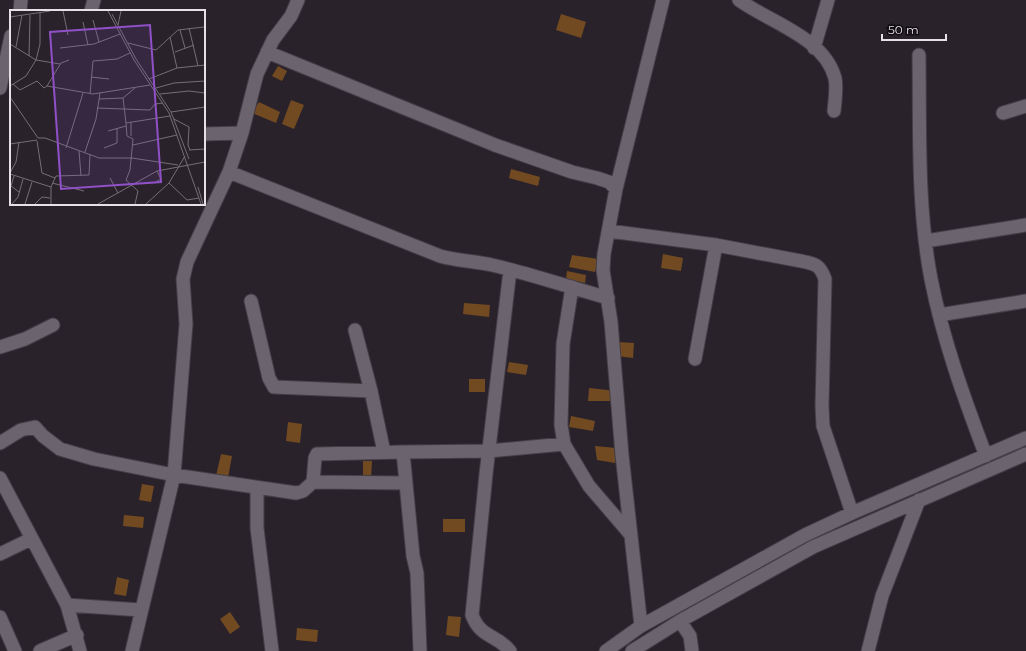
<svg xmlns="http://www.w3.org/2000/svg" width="1026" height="651" font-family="Montserrat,sans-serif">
  <rect width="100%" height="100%" fill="#29222b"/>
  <path fill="#724a21" d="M 561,14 L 586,22 L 581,38 L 556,30 Z
    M 278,66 L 287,71 L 282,81 L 272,76 Z
    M 291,100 L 304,105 L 294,129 L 282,124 Z
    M 259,102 L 280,112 L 276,123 L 252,113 Z
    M 511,169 L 540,177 L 538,186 L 509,178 Z
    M 663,254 L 683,258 L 681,271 L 661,268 Z
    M 572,255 L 598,259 L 595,272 L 569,267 Z
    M 567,271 L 586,275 L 585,283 L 566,279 Z
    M 464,303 L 490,305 L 489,317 L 463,314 Z
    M 618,342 L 634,343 L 633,358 L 617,356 Z
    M 509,362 L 528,365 L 526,375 L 507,372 Z
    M 469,379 L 485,379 L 485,392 L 469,392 Z
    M 589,388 L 616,391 L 615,401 L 588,401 Z
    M 571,416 L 595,421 L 593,431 L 569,427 Z
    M 288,422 L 302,424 L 300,443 L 286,441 Z
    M 595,446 L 616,448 L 615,463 L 597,460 Z
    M 221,454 L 232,456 L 228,478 L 216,476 Z
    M 363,461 L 372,461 L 371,478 L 363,478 Z
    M 142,484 L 154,486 L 151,502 L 139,500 Z
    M 124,515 L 144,517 L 143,528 L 123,526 Z
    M 443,519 L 465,519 L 465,532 L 443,532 Z
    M 117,577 L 129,580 L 126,596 L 114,594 Z
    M 230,612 L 240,627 L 230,634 L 220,619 Z
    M 448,616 L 461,617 L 459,637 L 446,635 Z
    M 297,628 L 318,630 L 317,642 L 296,640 Z"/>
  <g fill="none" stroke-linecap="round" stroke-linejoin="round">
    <defs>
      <path id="minor" d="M 739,0 C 769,22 824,37 835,78 C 837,87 835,101 834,111
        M 20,11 L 21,0
        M 91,11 L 94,0
        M 814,48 L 828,0
        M 267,52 L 495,145 L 572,172 L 597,178 L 609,182 L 616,189
        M 919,55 C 920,130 917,206 931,279 C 943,340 964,398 986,456
        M 0,88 L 11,36
        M 1003,113 L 1026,106
        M 204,134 L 242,133
        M 229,172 L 440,256 C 457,261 475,261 492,265 C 531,274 569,287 608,298
        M 609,231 L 716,245 L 801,261 C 816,264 820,265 825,279 L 822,406 L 823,426 L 852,513
        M 926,241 L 1026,225
        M 510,270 L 486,474 L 472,615 C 481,639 497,634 510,651
        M 572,287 L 563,344 L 561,425 L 564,444 L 589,486 L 631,535
        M 251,301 L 269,378 L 274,387 L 371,391
        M 939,315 L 1026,301
        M 355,330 L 371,391 L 384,452
        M 0,347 L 25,339 L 53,325
        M 695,359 L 716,245
        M 0,443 L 21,430 L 35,427 L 43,436 L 60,449 L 94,459 L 174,475 L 296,493 L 303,491 L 313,482 L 315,458 L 317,454 L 403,452 L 413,556 L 417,573 L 420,651
        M 403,452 L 489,451 L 564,444
        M 0,478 L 67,605 L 80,651
        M 313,482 L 406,483
        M 257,488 L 257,528 L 272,651
        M 0,554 L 31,539
        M 67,605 L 141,610
        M 0,617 L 15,651
        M 680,621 L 690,636 L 692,651
        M 641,626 L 622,455 L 611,322 L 603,270 L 604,254 L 616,189 L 663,0
        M 40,651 L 77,635
        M 132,651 L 174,475 L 186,324 L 183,279 L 187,262 L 229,172 L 242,133 L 257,74 L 273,40 L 291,16 L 298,0
        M 606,651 L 641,626 L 805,535 L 852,513 L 1026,438
        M 632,651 L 680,621 L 813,547 L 1026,454
        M 868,651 L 882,596 L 919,500"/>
    </defs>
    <use href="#minor" stroke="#443e46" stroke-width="15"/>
    <use href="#minor" stroke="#6b636d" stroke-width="13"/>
  </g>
  <g transform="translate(10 10)">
    <rect width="195" height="195" fill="#29222b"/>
    <path fill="none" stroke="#756e76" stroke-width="1" d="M 53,1 L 58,25M 98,1 L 124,50 L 159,103 L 191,194M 102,4 L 126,49 L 161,102 L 179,149M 0,7 L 40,1M 83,10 L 89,32M 73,12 L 78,35M 108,15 L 111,1M 179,18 L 188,56M 170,20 L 175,38M 160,27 L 167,58M 118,33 L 146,40 L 168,20 L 194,17M 0,34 L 26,50 L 50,54M 6,37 L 12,5M 50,38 L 84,34 L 110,24M 165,42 L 184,35M 19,46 L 20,5M 81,67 L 99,69M 139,69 L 167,58 L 195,55M 3,74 L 10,80 L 27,71 L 34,78 L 37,76 L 83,84 L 140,75M 0,76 L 16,66 L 26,50 L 30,34 L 30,3M 37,76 L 51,53 L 59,50M 146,78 L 164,73 L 195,71M 80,84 L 83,51 L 107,49 L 120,43M 150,84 L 179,81 L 195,83M 0,87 L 28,128 L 35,128 L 89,148 L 122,148 L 168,155M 113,88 L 116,113M 89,89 L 113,88 L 125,78M 87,98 L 140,100 L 145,94 L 153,93M 161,102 L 195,97M 164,109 L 179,117 L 178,135 L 180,140M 121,112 L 121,126M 98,121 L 116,116M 27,131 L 32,163 L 45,168M 0,134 L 27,130M 123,135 L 167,125M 56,138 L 73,83M 94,138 L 107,133 L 107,118M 179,140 L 195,139M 69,141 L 71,166M 75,142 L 86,109 L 90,83M 0,163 L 6,152 L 9,132M 0,164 L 41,177M 4,166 L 1,176 L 9,182M 100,168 L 108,183M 42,173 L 74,181M 144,173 L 151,169 L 147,161M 159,173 L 177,190 L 189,188M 188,177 L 193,194M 2,194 L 8,187 L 13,169M 15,194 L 22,172M 25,194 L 32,187 L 40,188M 41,194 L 41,177 L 46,166 L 79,165 L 80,144M 88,194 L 147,161 L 195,152M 125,194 L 128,181 L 116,170 L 120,160 L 123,129 L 117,126 L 116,113 L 160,106M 136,194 L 159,173 L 175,146"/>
    <path fill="#9050c7" fill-opacity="0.15" stroke="#9050c7" stroke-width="2" d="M 140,15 L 151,172 L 51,179 L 40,22 Z"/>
    <rect width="195" height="195" fill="none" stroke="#e6e1e7" stroke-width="2"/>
  </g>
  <path d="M882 34v6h64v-6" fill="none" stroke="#e6e1e7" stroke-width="2"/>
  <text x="888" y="34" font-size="12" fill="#e6e1e7" stroke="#100d11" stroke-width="3" paint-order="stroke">50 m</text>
</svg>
